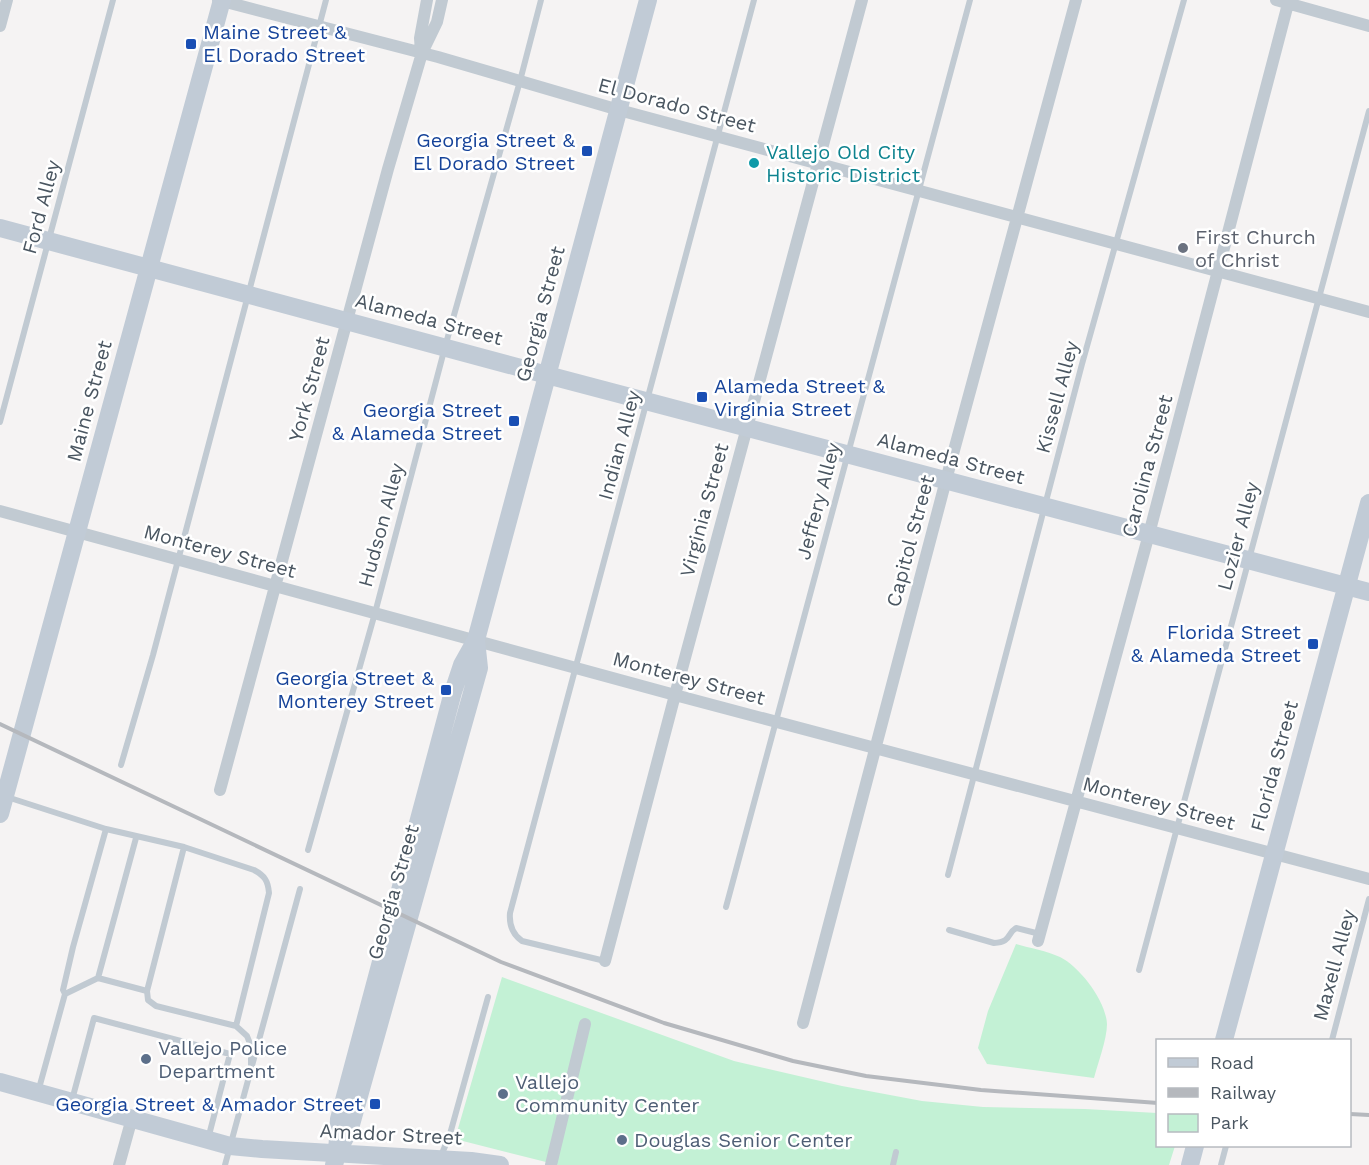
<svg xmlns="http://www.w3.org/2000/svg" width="1369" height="1165" font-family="'Work Sans',sans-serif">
  <rect width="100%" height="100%" fill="#f5f3f3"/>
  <path fill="#c3f1d5" d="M 1016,944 C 1030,948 1047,951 1060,957 C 1080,967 1106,1001 1107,1024 C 1107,1039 1098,1063 1094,1078 L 987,1064 L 978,1048 L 988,1011 Z
    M 502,977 L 734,1061 L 842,1086 L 922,1101 L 983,1107 L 1085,1109 L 1157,1113 L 1158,1146 L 1175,1146 L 1169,1165 L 558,1165 L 455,1139 Z"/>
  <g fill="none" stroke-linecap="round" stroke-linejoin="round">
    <path stroke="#c1cad2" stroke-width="6" d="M 0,422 L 113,0
      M 121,765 L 153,655 L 326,0
      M 7,797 L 106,829 L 184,847 L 254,870 C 265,876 268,881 269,893 L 236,1026
      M 136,838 L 98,978 L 147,991 L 148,1000 L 156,1006 L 236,1026 L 247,1036 L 251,1046 L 251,1070
      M 308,850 L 375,613 L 445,347 L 520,81 L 541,0
      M 948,875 L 1082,364 L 1184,0
      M 726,907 L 970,0
      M 949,930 L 994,943 C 1012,942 1006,934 1016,928 L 1040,934
      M 605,961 L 522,941 C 512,934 509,925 510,913 L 754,0
      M 1139,970 L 1369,111
      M 98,978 L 65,994 L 63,990 L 73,947 L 106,829
      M 147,991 L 184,847
      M 1332,1040 L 1369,899
      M 38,1092 L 65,994
      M 72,1100 L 94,1018 L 230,1054 L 208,1139
      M 441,1156 L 450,1134 L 488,997
      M 225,1165 L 300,889
      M 893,1165 L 896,1152
      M 1221,1165 L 1226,1146"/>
    <path stroke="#c1cad2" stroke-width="12" d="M 218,0 L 438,57 L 619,110 L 1369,312
      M 1276,0 L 1369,26
      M 0,26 L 7,0
      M 421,52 L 420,38 L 427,0
      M 0,511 L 675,695 L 1369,879
      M 220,790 L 388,169 L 422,53 L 437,22 L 442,0
      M 1038,941 L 1149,534 L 1289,0
      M 605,961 L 675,695 L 862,0
      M 803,1023 L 946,480 L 1076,0
      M 119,1165 L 132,1118
      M 551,1165 L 585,1024"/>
    <path stroke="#c1cbd6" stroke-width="18" d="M 0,228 L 547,375 L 1369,592
      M 0,814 L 222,0
      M 1224,1040 L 1369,503
      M 0,1082 L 230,1146 L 262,1149 L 471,1161 L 500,1165
      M 339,1149 L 350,1128 L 479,668 L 476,640
      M 334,1165 L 337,1154 L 339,1119 L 453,692 L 462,665 L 476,640 L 648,0
      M 1190,1165 L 1195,1146"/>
    <path stroke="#b5b8bd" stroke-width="4" d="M 0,724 L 501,962 L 664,1023 L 793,1061 L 866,1076 L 981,1090 L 1158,1103
      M 1350,1114 L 1369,1115"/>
  </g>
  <g fill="#1a4fb4" stroke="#fff" stroke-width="2">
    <rect x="185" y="38" width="12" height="12" rx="3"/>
    <rect x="581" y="145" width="12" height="12" rx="3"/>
    <rect x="696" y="391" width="12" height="12" rx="3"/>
    <rect x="508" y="415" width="12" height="12" rx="3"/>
    <rect x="1307" y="638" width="12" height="12" rx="3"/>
    <rect x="440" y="684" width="12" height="12" rx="3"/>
    <rect x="369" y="1098" width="12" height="12" rx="3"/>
  </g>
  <circle fill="#0f9aa8" stroke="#fff" stroke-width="2" cx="754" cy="163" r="6"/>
  <circle fill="#6b7280" stroke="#fff" stroke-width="2" cx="1183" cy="248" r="6"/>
  <g fill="#5c6f8a" stroke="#fff" stroke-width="2">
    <circle cx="146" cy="1059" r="6"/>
    <circle cx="503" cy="1094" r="6"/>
    <circle cx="622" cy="1140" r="6"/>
  </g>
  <g text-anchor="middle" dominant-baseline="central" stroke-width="5" stroke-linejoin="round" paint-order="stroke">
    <g font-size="20" fill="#164399" stroke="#fff" text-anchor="end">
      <text x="203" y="32" text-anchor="start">Maine Street &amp;<tspan x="203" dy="23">El Dorado Street</tspan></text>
      <text x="575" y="140">Georgia Street &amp;<tspan x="575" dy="23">El Dorado Street</tspan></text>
      <text x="714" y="386" text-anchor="start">Alameda Street &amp;<tspan x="714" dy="23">Virginia Street</tspan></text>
      <text x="502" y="410">Georgia Street<tspan x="502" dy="23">&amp; Alameda Street</tspan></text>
      <text x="1301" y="632">Florida Street<tspan x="1301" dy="23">&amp; Alameda Street</tspan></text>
      <text x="434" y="678">Georgia Street &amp;<tspan x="434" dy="23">Monterey Street</tspan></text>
      <text x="363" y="1104">Georgia Street &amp; Amador Street</text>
    </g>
    <g font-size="20" fill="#4a5661" stroke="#fff">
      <text transform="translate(677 105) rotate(15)">El Dorado Street</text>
      <text transform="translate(41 207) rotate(-75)">Ford Alley</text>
      <text transform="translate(540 314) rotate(-75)">Georgia Street</text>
      <text transform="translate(429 319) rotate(15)">Alameda Street</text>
      <text transform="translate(309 389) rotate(-75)">York Street</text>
      <text transform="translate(1057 397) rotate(-75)">Kissell Alley</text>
      <text transform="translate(89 401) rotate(-75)">Maine Street</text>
      <text transform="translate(619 445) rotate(-75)">Indian Alley</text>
      <text transform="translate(951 458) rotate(15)">Alameda Street</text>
      <text transform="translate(1147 466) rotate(-75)">Carolina Street</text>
      <text transform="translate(818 501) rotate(-75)">Jeffery Alley</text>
      <text transform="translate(704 510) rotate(-75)">Virginia Street</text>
      <text transform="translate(381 525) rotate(-75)">Hudson Alley</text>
      <text transform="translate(1238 536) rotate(-75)">Lozier Alley</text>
      <text transform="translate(910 541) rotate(-75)">Capitol Street</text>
      <text transform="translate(220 551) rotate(15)">Monterey Street</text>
      <text transform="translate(689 678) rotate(15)">Monterey Street</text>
      <text transform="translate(1274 766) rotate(-75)">Florida Street</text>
      <text transform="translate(1159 803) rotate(15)">Monterey Street</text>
      <text transform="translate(393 892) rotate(-74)">Georgia Street</text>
      <text transform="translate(1334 965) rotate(-75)">Maxell Alley</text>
      <text transform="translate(391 1134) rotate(3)">Amador Street</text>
    </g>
    <g font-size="20" fill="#0d838f" stroke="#fff" text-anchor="start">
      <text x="766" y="152">Vallejo Old City<tspan x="766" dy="23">Historic District</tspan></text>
    </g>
    <g font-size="20" fill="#5b616d" stroke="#fff" text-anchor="start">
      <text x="1195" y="237">First Church<tspan x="1195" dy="23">of Christ</tspan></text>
    </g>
    <g font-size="20" fill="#4e5e75" stroke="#fff" text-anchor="start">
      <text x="158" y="1048">Vallejo Police<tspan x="158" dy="23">Department</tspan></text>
      <text x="515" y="1082">Vallejo<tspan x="515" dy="23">Community Center</tspan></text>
      <text x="634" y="1140">Douglas Senior Center</text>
    </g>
  </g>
  <rect x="1156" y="1039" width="195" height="108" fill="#ffffff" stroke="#b7bbc0" stroke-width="1.5"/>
  <rect x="1168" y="1058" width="30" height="9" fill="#c1cbd6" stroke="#b7bbc0" stroke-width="1.5"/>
  <text x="1210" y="1069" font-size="18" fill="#4a5661">Road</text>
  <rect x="1168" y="1088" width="30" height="9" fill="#b5b8bd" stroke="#b7bbc0" stroke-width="1.5"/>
  <text x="1210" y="1099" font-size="18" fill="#4a5661">Railway</text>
  <rect x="1168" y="1114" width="30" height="18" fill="#c3f1d5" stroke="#b7bbc0" stroke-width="1.5"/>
  <text x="1210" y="1129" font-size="18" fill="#4a5661">Park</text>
</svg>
